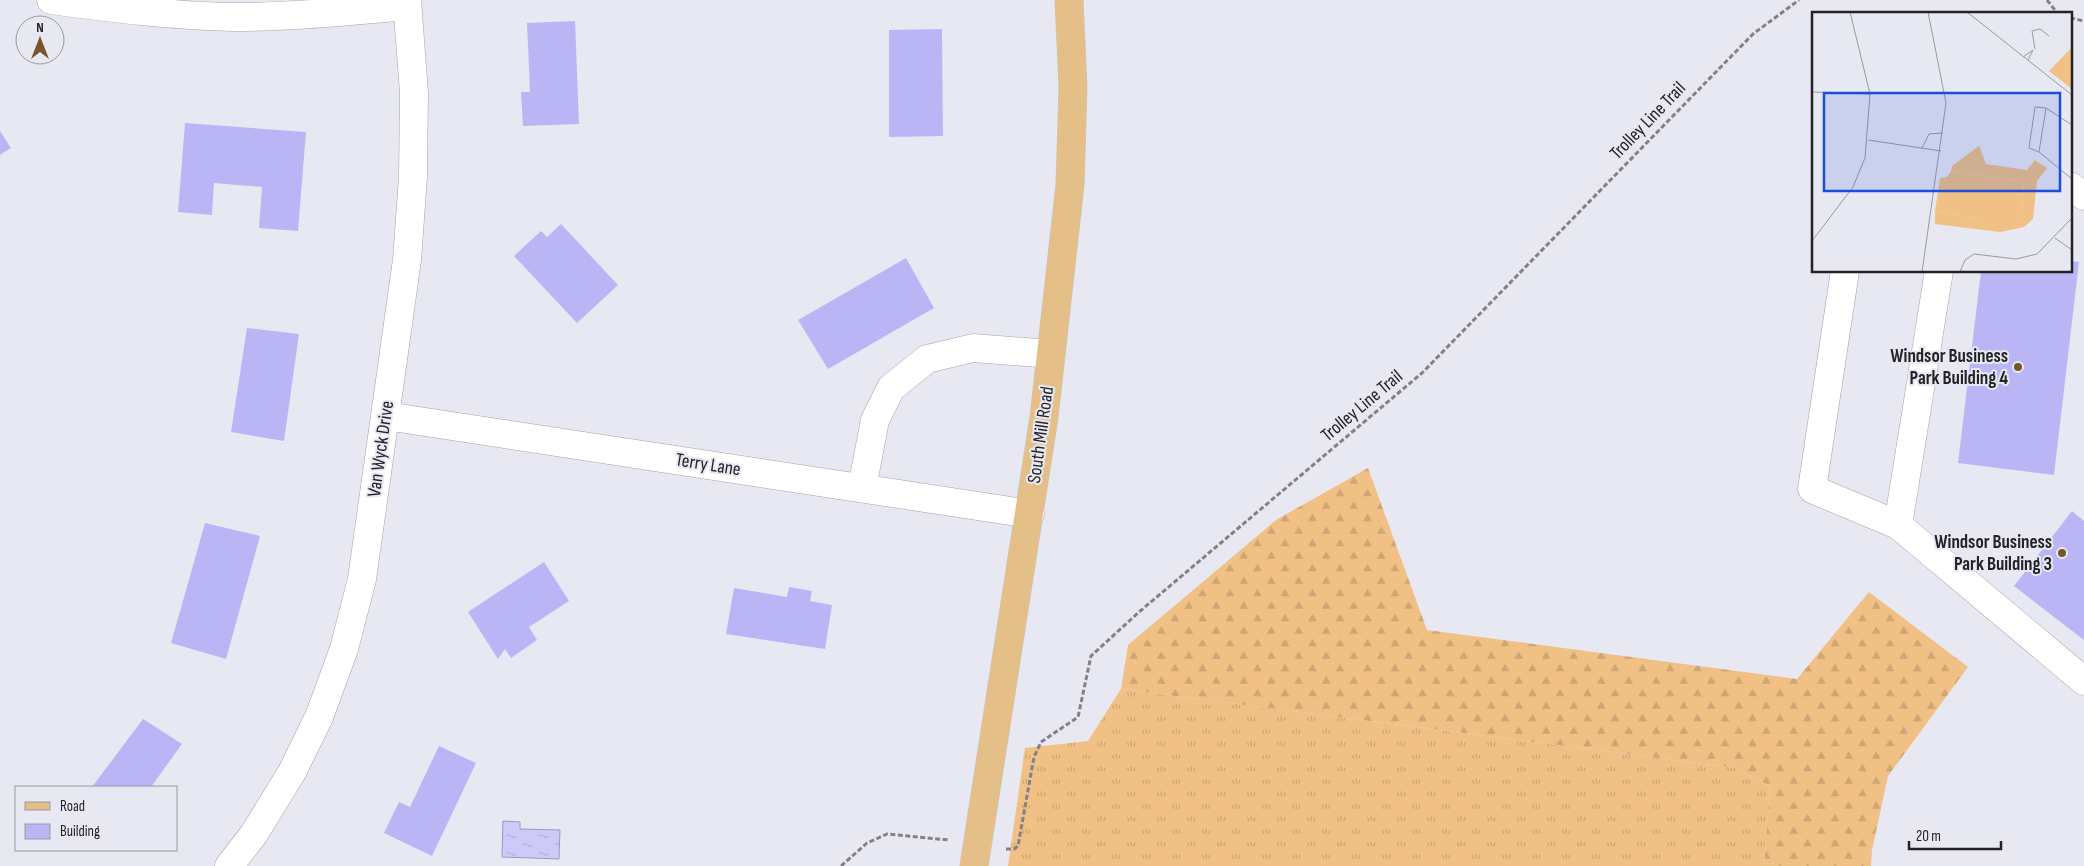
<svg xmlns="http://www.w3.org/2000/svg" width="2084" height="866" font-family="'Sofia Sans Condensed',sans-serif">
  <defs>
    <pattern id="grass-tufts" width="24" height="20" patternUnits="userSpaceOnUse" patternTransform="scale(1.25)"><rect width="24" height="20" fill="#f0c085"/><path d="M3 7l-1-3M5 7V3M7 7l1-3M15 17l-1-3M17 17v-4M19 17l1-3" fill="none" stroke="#cea573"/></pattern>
    <pattern id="forest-firs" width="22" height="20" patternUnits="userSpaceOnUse" patternTransform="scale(1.25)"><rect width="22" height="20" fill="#f0c085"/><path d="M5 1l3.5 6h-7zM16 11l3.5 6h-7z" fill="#cea573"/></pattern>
    <pattern id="water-ripples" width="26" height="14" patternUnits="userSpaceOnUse" patternTransform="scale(1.25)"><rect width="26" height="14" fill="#cdcafa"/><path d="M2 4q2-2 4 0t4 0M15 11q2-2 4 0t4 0" fill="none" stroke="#b0add6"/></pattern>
  </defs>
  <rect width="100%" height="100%" fill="#e8e8f2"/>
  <path fill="url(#grass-tufts)" d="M 1121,689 L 1736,768 L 1770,786 L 1764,866 L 1008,866 L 1025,748 L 1088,741 Z"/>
  <path fill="url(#forest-firs)" d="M 1368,468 L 1427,630 L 1797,679 L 1869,592 L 1968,667 L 1888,776 L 1872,850 L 1871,866 L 1764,866 L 1770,786 L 1736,768 L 1121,689 L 1128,645 L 1276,520 Z"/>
  <path fill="url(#water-ripples)" stroke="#9a98ba" d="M 503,821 L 520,822 L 520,829 L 560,830 L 559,859 L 502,857 Z"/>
  <path fill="#bab6f5" d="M 575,21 L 579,124 L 523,126 L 521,92 L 530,92 L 527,23 Z
    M 942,29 L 943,136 L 889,137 L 889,30 Z
    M 185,123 L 306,132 L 298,231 L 259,228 L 262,187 L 214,183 L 212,215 L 178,212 Z
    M 0,131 L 11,148 L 0,155 Z
    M 561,224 L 618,285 L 577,323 L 514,256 L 541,231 L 547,237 Z
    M 906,258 L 934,308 L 828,369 L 798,320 Z
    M 2070,261 L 2079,262 L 2054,475 L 1958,463 L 1981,271 L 2070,271 Z
    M 247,328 L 299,334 L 284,441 L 231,432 Z
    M 2072,511 L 2084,521 L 2084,640 L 2014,586 Z
    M 205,523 L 260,536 L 226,659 L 171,643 Z
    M 544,562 L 569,601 L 529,627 L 537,640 L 511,658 L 505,649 L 498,659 L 468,612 Z
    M 789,587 L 812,591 L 810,601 L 832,605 L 825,649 L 726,634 L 734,588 L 787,597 Z
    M 143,719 L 182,744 L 151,787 L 92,787 Z
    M 439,746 L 476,763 L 432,856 L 384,833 L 399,802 L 410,807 Z"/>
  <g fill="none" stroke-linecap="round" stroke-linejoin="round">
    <defs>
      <path id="minor" d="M 51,0 C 111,8 172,16 233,17 C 291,17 349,11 407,6
        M 2070,186 L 2084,196
        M 1845,271 L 1812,489 L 1898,525
        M 1939,271 L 1898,525 L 2084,681
        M 386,416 L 1030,514
        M 862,488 L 875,420 L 891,388 L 927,359 L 973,348 L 1051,354
        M 229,866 L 254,834 L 292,772 L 319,717 L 344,649 L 362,579 L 407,260 L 413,177 L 414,93 L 407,0"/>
      <path id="major" d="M 974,866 L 1044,417 L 1070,185 L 1073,87 L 1069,0"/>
    </defs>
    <use href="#minor" stroke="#a2a2ab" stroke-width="29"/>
    <use href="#major" stroke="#c6c6c7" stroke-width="29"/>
    <path stroke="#828188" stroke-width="3" stroke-dasharray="5 2.5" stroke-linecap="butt" d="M 2047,0 L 2058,14
      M 2070,18 L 2084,21
      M 1006,849 L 1014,849 L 1018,846 L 1034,757 L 1041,742 L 1078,717 L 1091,656 L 1139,612 L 1422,373 L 1753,34 L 1799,0
      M 841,866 L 867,843 L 887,834 L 949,840"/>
    <use href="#minor" stroke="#fff" stroke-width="28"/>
    <use href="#major" stroke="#e5bf88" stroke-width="28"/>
  </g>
  <g fill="#75552b" stroke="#e8e8f2" stroke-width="2">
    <circle cx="2018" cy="367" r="5"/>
    <circle cx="2062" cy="553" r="5"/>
  </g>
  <g text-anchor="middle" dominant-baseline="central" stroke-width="4" stroke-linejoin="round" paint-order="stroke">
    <g font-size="19" fill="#232226" stroke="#e8e8f2">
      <text transform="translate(1648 121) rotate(-46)">Trolley Line Trail</text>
      <text transform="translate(1362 406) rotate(-40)">Trolley Line Trail</text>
      <text transform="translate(1041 435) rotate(-82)">South Mill Road</text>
      <text transform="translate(381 449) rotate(-82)">Van Wyck Drive</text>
      <text transform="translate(708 465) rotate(9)">Terry Lane</text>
    </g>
    <g font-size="19" font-weight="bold" fill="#232226" stroke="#e8e8f2" text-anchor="end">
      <text x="2008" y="356">Windsor Business<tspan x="2008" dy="22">Park Building 4</tspan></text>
      <text x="2052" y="542">Windsor Business<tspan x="2052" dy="22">Park Building 3</tspan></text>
    </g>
  </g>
  <g transform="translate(1812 12)">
    <rect width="260" height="260" fill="#e8e8f2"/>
    <path d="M 139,159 L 212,170 L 210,200 L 204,208 L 172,208 L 123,199 L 128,166 L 135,165 Z" fill="#f0c085"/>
    <path d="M 260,35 L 260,77 L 237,59 ZM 167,134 L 174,152 L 215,158 L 223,148 L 235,156 L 225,169 L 221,207 L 212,215 L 188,220 L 123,212 L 123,199 L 172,208 L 204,208 L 210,200 L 212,170 L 139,159 L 140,154 Z" fill="#f0c085"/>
    <path fill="none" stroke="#9999a0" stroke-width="1" d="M 155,0 L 260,83M 223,37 L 220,19 L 228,17 L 237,24M 211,45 L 221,38 L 216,48M 0,80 L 58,82M 260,113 L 234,96 L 227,140 L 260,167M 56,128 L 129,139M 110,136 L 117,122 L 131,121M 227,140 L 217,136 L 223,95 L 234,96M 243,226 L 260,238M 0,229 L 41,175 L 53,146 L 58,82 L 38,0M 110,260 L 134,91 L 116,0M 148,260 L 153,248 L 162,242 L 204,247 L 225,242 L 260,206"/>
    <path fill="#1d4ed8" fill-opacity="0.15" stroke="#1d4ed8" stroke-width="2.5" d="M 12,81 L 248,81 L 248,179 L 12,179 Z"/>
    <rect width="260" height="260" fill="none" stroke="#232226" stroke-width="2.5"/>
  </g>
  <rect x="15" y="786" width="162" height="65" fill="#e8e8f2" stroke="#9999a0"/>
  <rect x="25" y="802" width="25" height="8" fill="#e5bf88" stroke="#9999a0"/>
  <text x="60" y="811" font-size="15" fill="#232226">Road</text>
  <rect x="25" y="824" width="25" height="15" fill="#bab6f5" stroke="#9999a0"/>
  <text x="60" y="836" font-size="15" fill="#232226">Building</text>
  <g transform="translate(40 40)"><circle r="24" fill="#e8e8f2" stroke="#9999a0"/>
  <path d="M0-4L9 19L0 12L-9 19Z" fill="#75552b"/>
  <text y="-8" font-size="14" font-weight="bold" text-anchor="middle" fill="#232226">N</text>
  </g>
  <path d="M1909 841v8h92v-8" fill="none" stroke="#232226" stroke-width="2.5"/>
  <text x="1916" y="841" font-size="15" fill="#232226" stroke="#e8e8f2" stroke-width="4" paint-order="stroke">20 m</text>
</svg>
